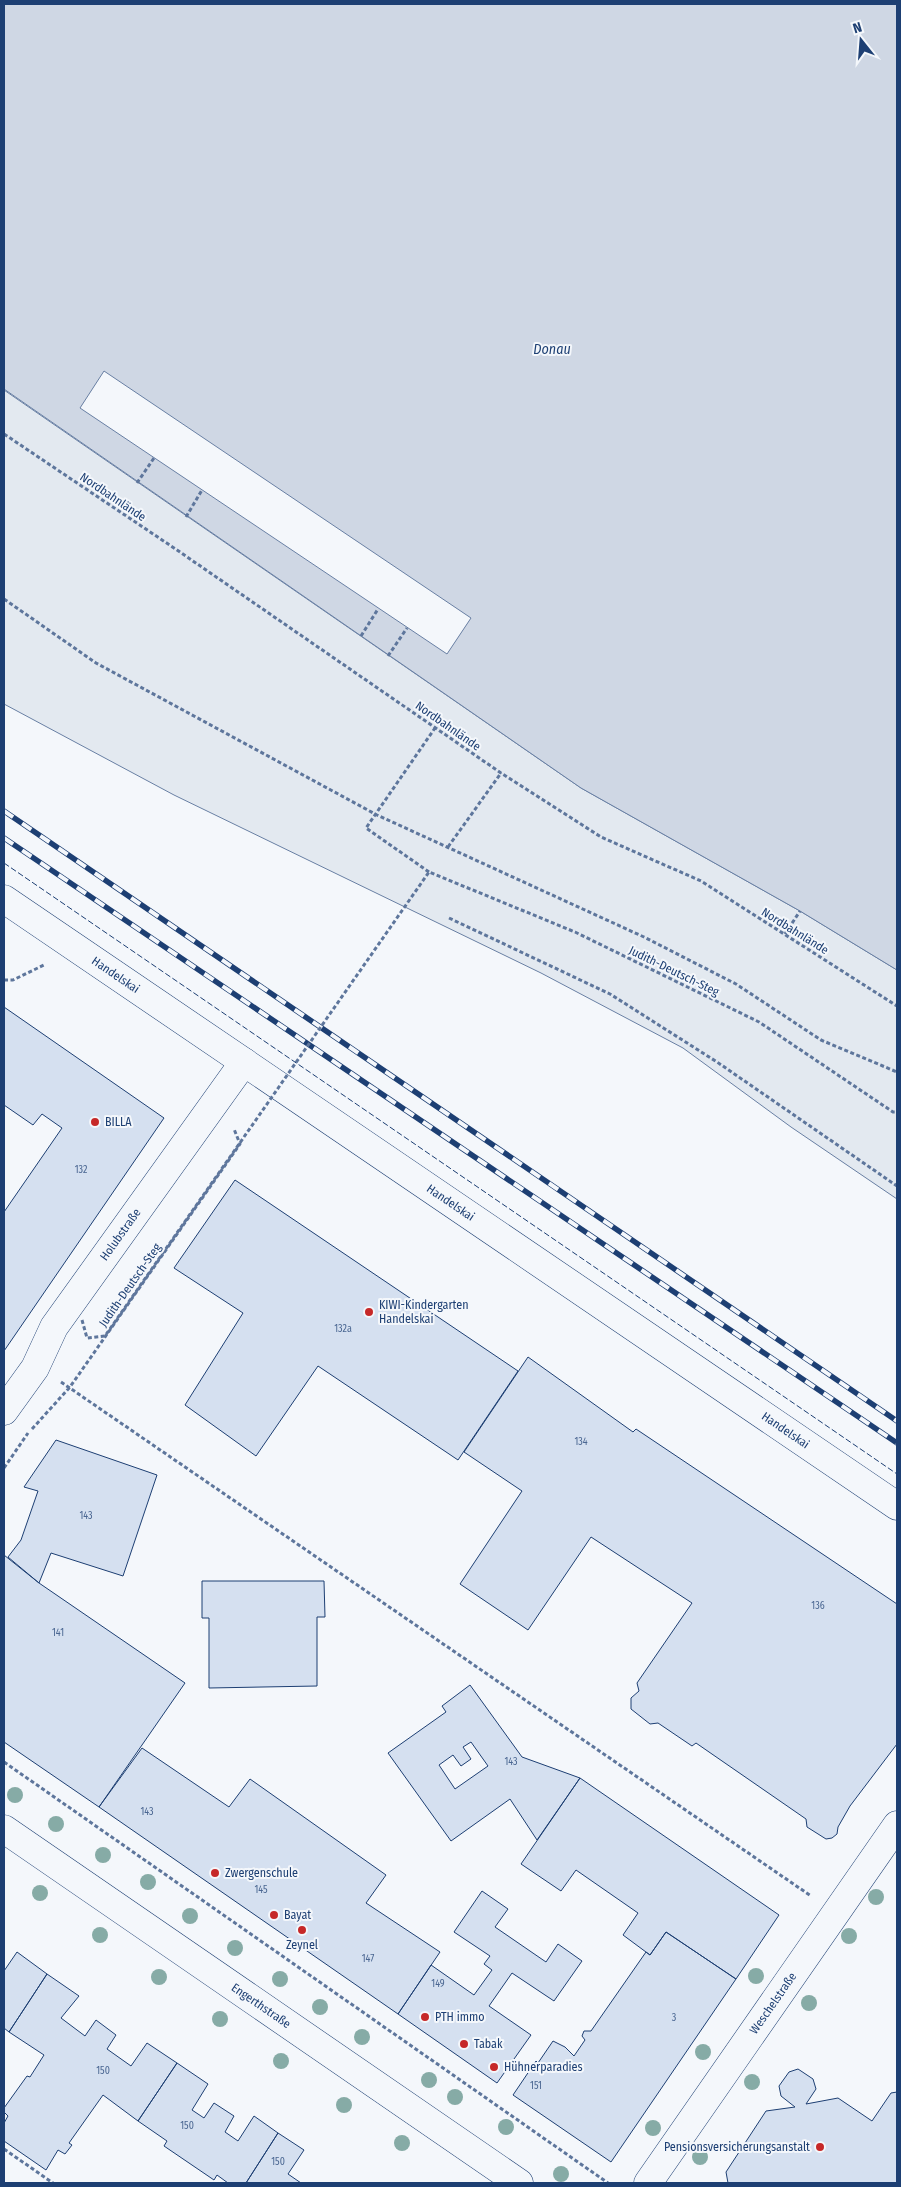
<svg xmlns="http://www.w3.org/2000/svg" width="901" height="2187" font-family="'Fira Sans Condensed',sans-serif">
  <rect width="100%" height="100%" fill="#f4f7fb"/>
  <path fill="#e3e9f0" stroke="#687fa3" d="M 4,390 L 581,788 L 800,911 L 897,970 L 897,1199 L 791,1127 L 683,1048 L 541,973 L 174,795 L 4,704 Z"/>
  <path fill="#cfd7e4" stroke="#687fa3" d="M 4,4 L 897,4 L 897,970 L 800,911 L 581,788 L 4,389 Z"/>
  <path fill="#f4f7fb" stroke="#687fa3" d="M 104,371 L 471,618 L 447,654 L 80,408 Z"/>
  <path fill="#d5e0f0" stroke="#1d3f73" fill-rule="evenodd" d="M 4,1007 L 164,1118 L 4,1351 L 4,1212 L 62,1128 L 42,1114 L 33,1125 L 4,1105 Z
    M 235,1180 L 518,1371 L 458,1460 L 318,1366 L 256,1456 L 185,1405 L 243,1313 L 174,1268 Z
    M 528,1357 L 633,1432 L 636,1429 L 897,1604 L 897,1744 L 850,1806 L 838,1827 L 837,1834 L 832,1838 L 826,1839 L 807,1827 L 806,1819 L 696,1743 L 692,1746 L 658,1723 L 650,1724 L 631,1709 L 631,1698 L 639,1691 L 637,1683 L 692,1603 L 591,1537 L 528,1630 L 460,1584 L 522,1491 L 464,1452 Z
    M 56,1440 L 157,1475 L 123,1576 L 51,1553 L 39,1583 L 8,1557 L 21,1540 L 38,1491 L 24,1487 Z
    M 4,1555 L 39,1583 L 185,1683 L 99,1807 L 4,1742 Z
    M 202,1581 L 324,1581 L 325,1617 L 317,1617 L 317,1686 L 209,1688 L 209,1618 L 202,1618 Z
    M 470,1685 L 522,1757 L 580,1778 L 537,1840 L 510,1799 L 451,1841 L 388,1753 L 446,1712 L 442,1706 ZM 471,1742 L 488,1766 L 455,1789 L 439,1765 L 453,1755 L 461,1766 L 471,1759 L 463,1747 Z
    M 142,1748 L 229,1807 L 250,1779 L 386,1875 L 366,1903 L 440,1952 L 398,2014 L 99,1807 Z
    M 580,1778 L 779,1915 L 736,1979 L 666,1932 L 650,1955 L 623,1935 L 638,1913 L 576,1870 L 561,1891 L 521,1864 Z
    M 482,1891 L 508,1909 L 495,1927 L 546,1962 L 558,1944 L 582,1961 L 554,2001 L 512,1973 L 489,2006 L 531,2035 L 497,2083 L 398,2014 L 431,1965 L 474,1995 L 492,1970 L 484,1964 L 490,1956 L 454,1932 Z
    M 666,1932 L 736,1979 L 611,2162 L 513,2095 L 536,2061 L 538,2063 L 553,2041 L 565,2047 L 574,2056 L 585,2040 L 582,2036 L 584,2031 L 591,2031 L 646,1952 L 650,1955 Z
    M 17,1952 L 47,1974 L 9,2032 L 4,2028 L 4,1971 Z
    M 47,1974 L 79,1996 L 61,2018 L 85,2036 L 96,2020 L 116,2035 L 107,2049 L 131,2066 L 147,2043 L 177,2063 L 138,2121 L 103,2095 L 69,2143 L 72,2145 L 65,2154 L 58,2150 L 46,2170 L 4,2141 L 4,2123 L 8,2116 L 4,2112 L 4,2108 L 27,2076 L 30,2077 L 44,2055 L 9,2032 Z
    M 177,2063 L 208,2084 L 192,2110 L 204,2118 L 214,2103 L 234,2116 L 225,2132 L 238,2141 L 254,2116 L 278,2133 L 246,2183 L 228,2183 L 217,2175 L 214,2180 L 164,2146 L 167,2141 L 138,2121 Z
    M 798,2069 L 813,2079 L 816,2089 L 806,2104 L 838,2098 L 872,2121 L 891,2093 L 897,2092 L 897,2183 L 728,2183 L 726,2172 L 766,2111 L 795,2107 L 781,2096 L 779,2086 L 789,2072 Z
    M 278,2133 L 304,2150 L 288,2174 L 301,2183 L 246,2183 Z"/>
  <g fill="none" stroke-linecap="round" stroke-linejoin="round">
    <defs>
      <g id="minor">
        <path id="s1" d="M 4,1411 L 35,1368 L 54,1327 L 244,1062"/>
        <path id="s2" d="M 648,2183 L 897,1825"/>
      </g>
      <g id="tertiary">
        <path id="s3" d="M 4,1829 L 519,2183"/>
      </g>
      <g id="primary">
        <path id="s4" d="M 4,899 L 897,1506"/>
      </g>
    </defs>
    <use href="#minor" stroke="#1d3f73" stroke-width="29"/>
    <use href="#tertiary" stroke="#1d3f73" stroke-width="29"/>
    <use href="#primary" stroke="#1d3f73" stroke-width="29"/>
    <path stroke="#5e769c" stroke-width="3" stroke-dasharray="4 2.5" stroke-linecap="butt" d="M 4,434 L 177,550 L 501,773 L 601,837 L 701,881 L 897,1006
      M 137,483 L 154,458
      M 186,517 L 202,490
      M 4,599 L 96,663 L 377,815 L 644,937 L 736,984 L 821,1040 L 897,1072
      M 361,636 L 378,609
      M 388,656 L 407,628
      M 448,847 L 501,773
      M 429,872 L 366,828 L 435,728
      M 449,918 L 610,994 L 717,1062 L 897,1186
      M 785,934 L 800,911
      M 4,980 L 13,980 L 44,965
      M 61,1382 L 811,1896
      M 32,1429 L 70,1387 L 240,1144 L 234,1129
      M 4,1468 L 28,1433
      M 4,1762 L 608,2183
      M 4,2149 L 53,2183"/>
    <use href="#minor" stroke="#f4f7fb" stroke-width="28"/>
    <use href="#tertiary" stroke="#f4f7fb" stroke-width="28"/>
    <use href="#primary" stroke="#f4f7fb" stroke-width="28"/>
    <defs>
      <path id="rail" d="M 4,811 L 897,1421
        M 4,838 L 897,1443"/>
    </defs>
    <use href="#rail" stroke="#1d3f73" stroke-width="5.5"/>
    <use href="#rail" stroke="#f4f7fb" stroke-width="4" stroke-dasharray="11" stroke-linecap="butt"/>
    <path stroke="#5e769c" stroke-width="3" stroke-dasharray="4 2.5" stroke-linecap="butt" d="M 82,1320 L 87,1338 L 105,1336 L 429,872 L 575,932 L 759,1022 L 893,1112 L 897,1112"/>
    <path stroke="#1d3f73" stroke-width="1" stroke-dasharray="6 2.5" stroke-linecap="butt" d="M 4,863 L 897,1474"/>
  </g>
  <g fill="#86aba6">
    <circle cx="15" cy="1795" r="8"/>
    <circle cx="56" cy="1824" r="8"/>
    <circle cx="103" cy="1855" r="8"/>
    <circle cx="148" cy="1882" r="8"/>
    <circle cx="40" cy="1893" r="8"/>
    <circle cx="876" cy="1897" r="8"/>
    <circle cx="190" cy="1916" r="8"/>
    <circle cx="100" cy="1935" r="8"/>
    <circle cx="849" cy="1936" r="8"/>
    <circle cx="235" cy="1948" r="8"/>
    <circle cx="756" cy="1976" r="8"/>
    <circle cx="159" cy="1977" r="8"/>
    <circle cx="280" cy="1979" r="8"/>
    <circle cx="809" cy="2003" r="8"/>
    <circle cx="320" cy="2007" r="8"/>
    <circle cx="220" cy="2019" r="8"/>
    <circle cx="362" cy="2037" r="8"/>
    <circle cx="703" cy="2052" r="8"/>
    <circle cx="281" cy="2061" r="8"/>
    <circle cx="429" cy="2080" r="8"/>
    <circle cx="752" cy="2082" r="8"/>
    <circle cx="455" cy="2097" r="8"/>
    <circle cx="344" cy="2105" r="8"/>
    <circle cx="506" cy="2127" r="8"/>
    <circle cx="653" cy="2128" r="8"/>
    <circle cx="402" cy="2143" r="8"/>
    <circle cx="700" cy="2157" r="8"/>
    <circle cx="561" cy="2174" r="8"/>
  </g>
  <g fill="#c62828" stroke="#f4f7fb" stroke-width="2">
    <circle cx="95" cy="1122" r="5"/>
    <circle cx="369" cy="1312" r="5"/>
    <circle cx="215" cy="1873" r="5"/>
    <circle cx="274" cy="1915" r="5"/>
    <circle cx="302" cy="1930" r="5"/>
    <circle cx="425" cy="2017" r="5"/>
    <circle cx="464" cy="2044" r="5"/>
    <circle cx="494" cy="2067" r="5"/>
    <circle cx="820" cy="2147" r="5"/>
  </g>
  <g text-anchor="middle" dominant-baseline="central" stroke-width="4" stroke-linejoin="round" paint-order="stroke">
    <g font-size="10" fill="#4b6792">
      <text x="81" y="1170">132</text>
      <text x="343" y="1329">132a</text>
      <text x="581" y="1442">134</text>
      <text x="86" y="1516">143</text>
      <text x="818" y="1606">136</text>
      <text x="58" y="1633">141</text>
      <text x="511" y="1762">143</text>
      <text x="147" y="1812">143</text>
      <text x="261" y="1890">145</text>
      <text x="368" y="1959">147</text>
      <text x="438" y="1984">149</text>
      <text x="674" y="2018">3</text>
      <text x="103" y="2071">150</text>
      <text x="536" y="2086">151</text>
      <text x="187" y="2126">150</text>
      <text x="278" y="2162">150</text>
    </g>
    <g font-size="12" fill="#1d3f73" stroke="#f4f7fb">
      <text transform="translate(113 497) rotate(34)">Nordbahnlände</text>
      <text transform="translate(448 726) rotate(35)">Nordbahnlände</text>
      <text transform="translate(795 931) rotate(32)">Nordbahnlände</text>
      <text transform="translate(674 971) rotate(26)">Judith-Deutsch-Steg</text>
      <text stroke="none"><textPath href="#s4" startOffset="135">Handelskai</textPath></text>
      <text stroke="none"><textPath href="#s4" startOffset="540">Handelskai</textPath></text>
      <text stroke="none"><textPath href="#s1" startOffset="212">Holubstraße</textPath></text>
      <text transform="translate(130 1285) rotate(-55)">Judith-Deutsch-Steg</text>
      <text stroke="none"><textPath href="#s4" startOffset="945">Handelskai</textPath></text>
      <text stroke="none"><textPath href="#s2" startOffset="219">Weschelstraße</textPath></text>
      <text stroke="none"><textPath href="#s3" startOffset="312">Engerthstraße</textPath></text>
    </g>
    <g font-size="12" fill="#1d3f73" stroke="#f4f7fb" text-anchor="start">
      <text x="105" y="1122">BILLA</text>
      <text x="379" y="1305">KIWI-Kindergarten<tspan x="379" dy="14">Handelskai</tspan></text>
      <text x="225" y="1873">Zwergenschule</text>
      <text x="284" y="1915">Bayat</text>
      <text x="302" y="1945" text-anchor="middle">Zeynel</text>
      <text x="435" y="2017">PTH immo</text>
      <text x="474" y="2044">Tabak</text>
      <text x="504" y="2067">Hühnerparadies</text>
      <text x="810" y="2147" text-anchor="end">Pensionsversicherungsanstalt</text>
    </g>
    <g font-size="14" font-style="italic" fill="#1d3f73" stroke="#f4f7fb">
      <text x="552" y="349">Donau</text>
    </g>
  </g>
  <rect width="901" height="2187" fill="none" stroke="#1d3f73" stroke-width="10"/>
  <g transform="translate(861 40) rotate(343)" stroke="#f4f7fb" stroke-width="4" paint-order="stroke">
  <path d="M0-4L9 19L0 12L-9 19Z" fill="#1d3f73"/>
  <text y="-8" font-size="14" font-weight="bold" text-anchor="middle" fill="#1d3f73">N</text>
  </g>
</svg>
